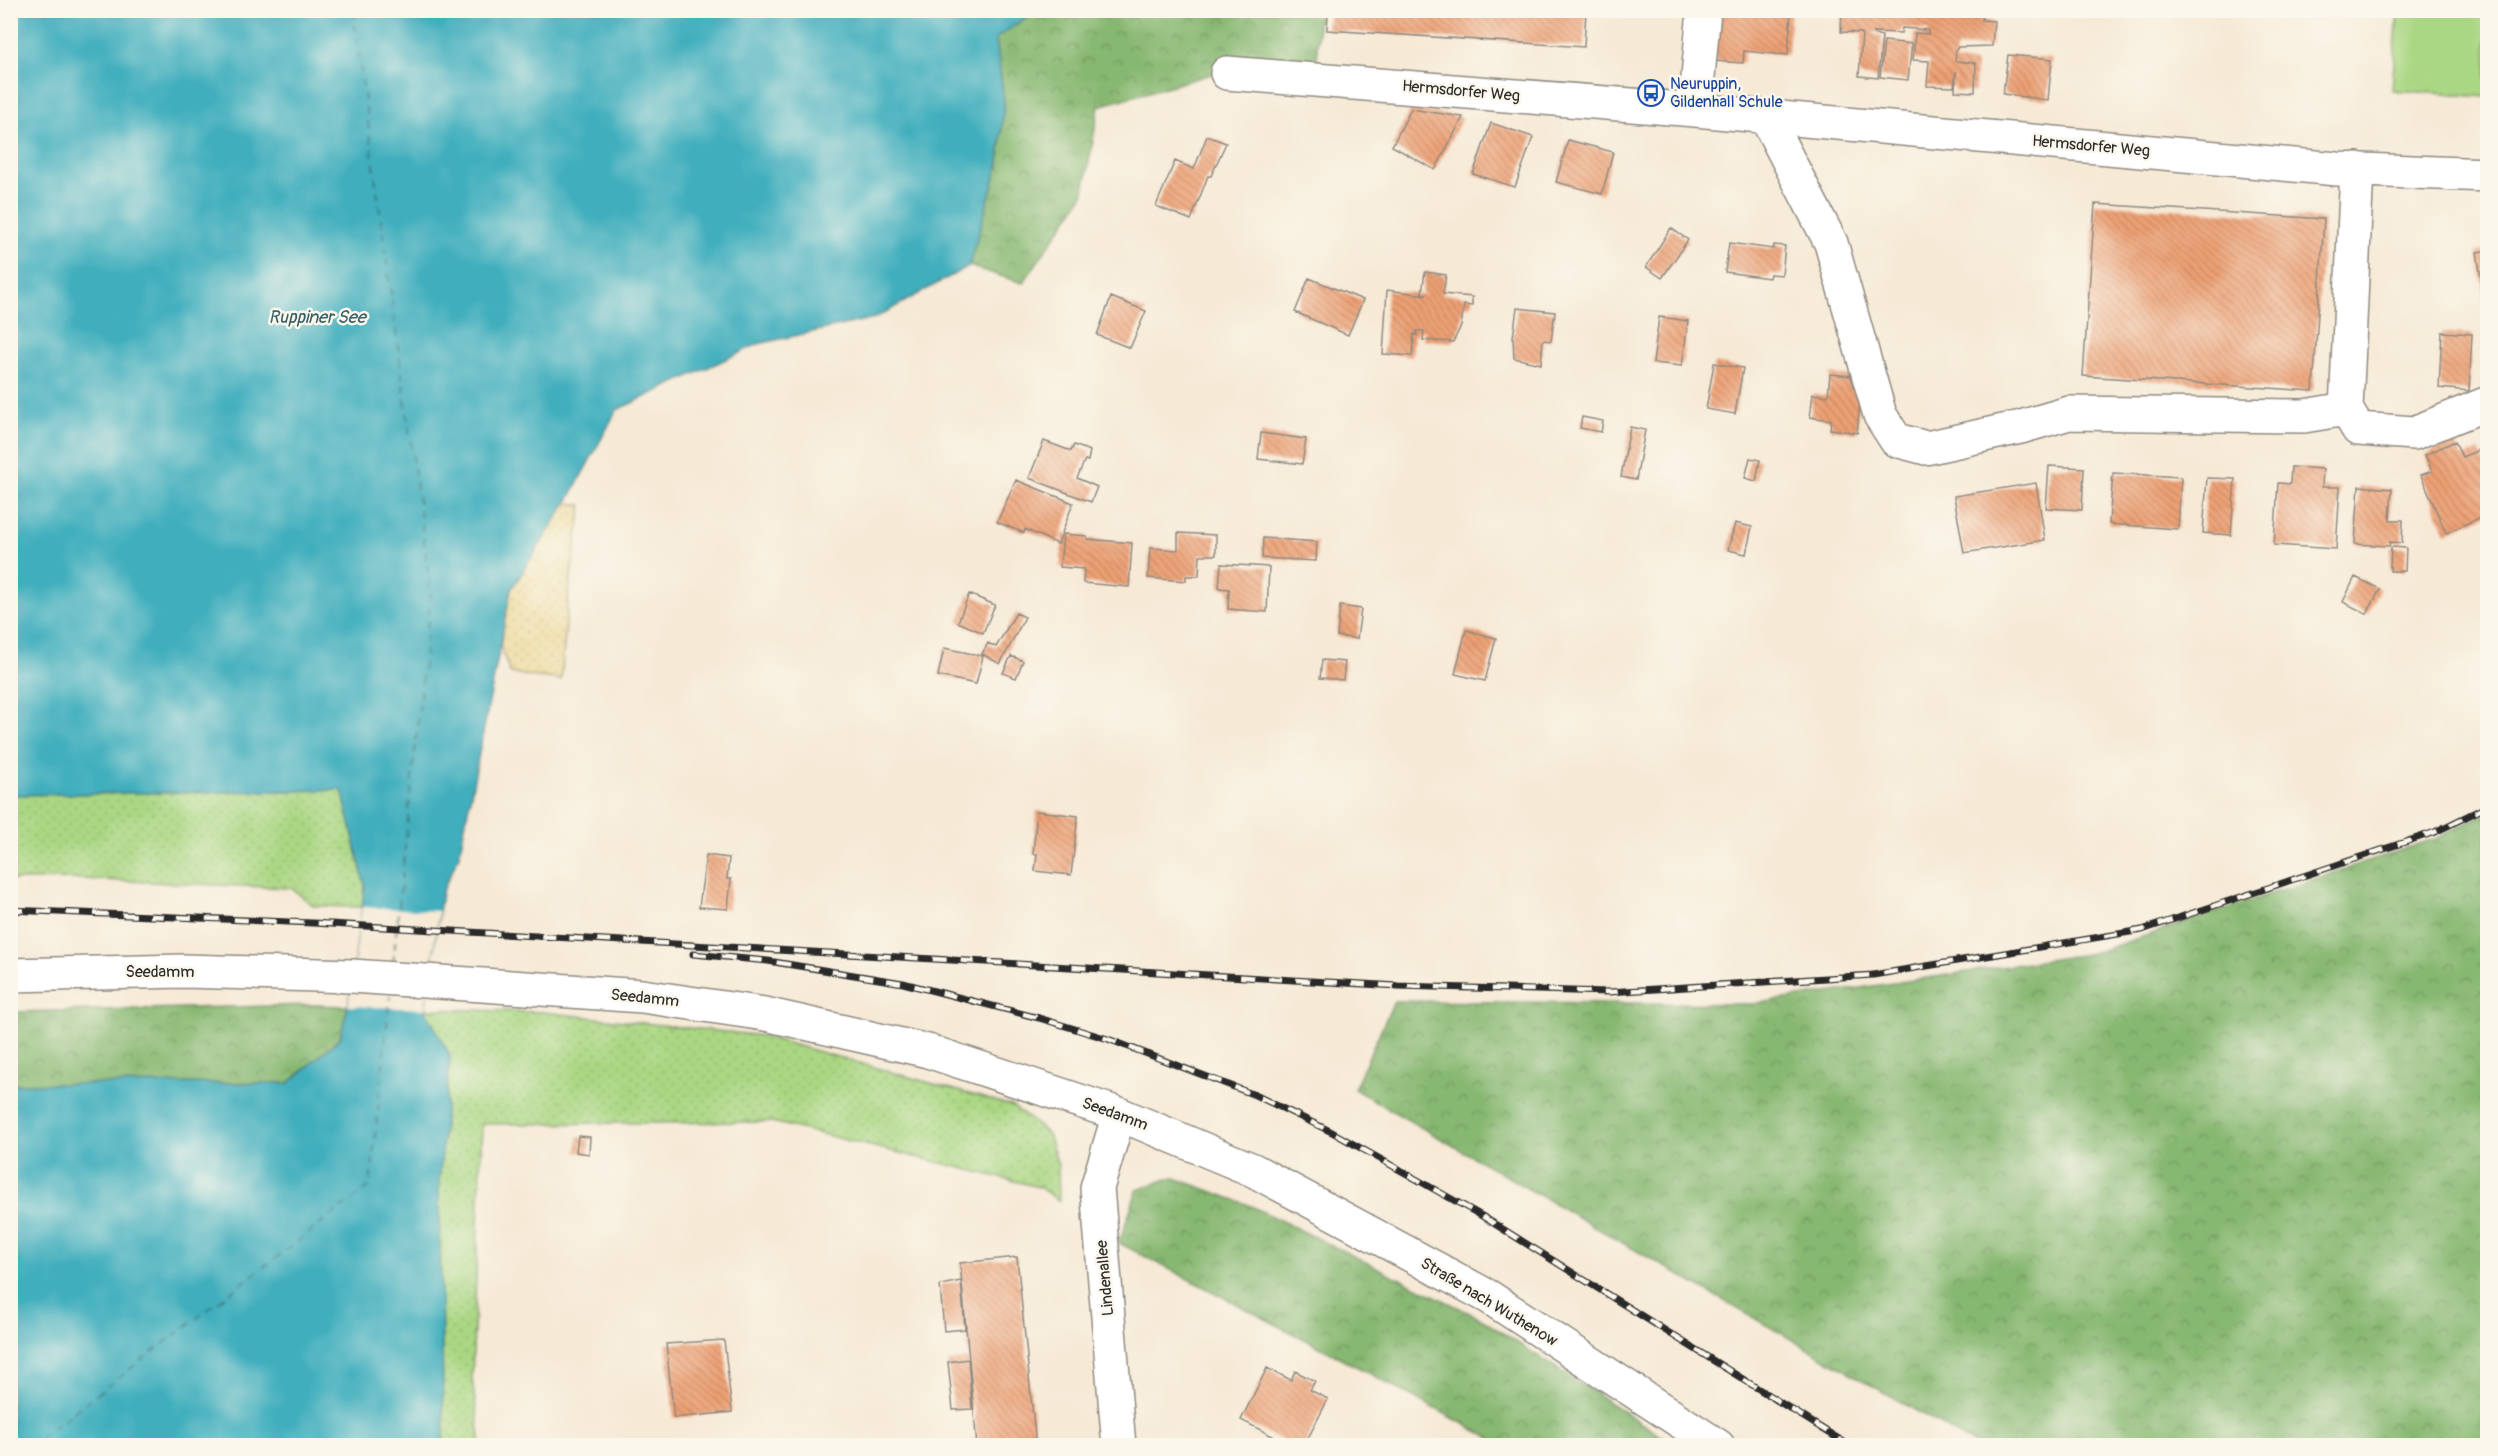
<svg xmlns="http://www.w3.org/2000/svg" width="2498" height="1456" font-family="Pangolin,sans-serif">
  <defs>
    <pattern id="grass-dots" width="8" height="8" patternUnits="userSpaceOnUse" patternTransform="scale(1.5)"><rect width="8" height="8" fill="#aad783"/><path d="M2 2h.1M6 6h.1" fill="none" stroke="#92b971" stroke-width="1.8" stroke-linecap="round"/></pattern>
    <pattern id="forest-crowns" width="20" height="18" patternUnits="userSpaceOnUse" patternTransform="scale(1.5)"><rect width="20" height="18" fill="#87b871"/><path d="M2 6a3 3 0 1 1 6 0M12 15a3 3 0 1 1 6 0" fill="none" stroke="#6f965d"/></pattern>
    <pattern id="sand-dots" width="8" height="8" patternUnits="userSpaceOnUse" patternTransform="scale(1.5)"><rect width="8" height="8" fill="#eeda9e"/><path d="M2 2h.1M6 6h.1" fill="none" stroke="#cb8" stroke-width="1.8" stroke-linecap="round"/></pattern>
    <pattern id="building-back-hatch" width="6" height="6" patternUnits="userSpaceOnUse" patternTransform="scale(1.5)"><rect width="6" height="6" fill="#eea175"/><path d="M-1 5l2 2M0 0l6 6M5-1l2 2" fill="none" stroke="#c18360"/></pattern>
  </defs>
  <rect width="100%" height="100%" fill="#fbf7ec"/>
  <filter id="ink" filterUnits="userSpaceOnUse"><feTurbulence type="fractalNoise" baseFrequency=".0167" numOctaves="2"/><feDisplacementMap in="SourceGraphic" scale="12" xChannelSelector="R" yChannelSelector="G"/><feConvolveMatrix kernelMatrix="1 2 1 2 8 2 1 2 1" color-interpolation-filters="sRGB"/></filter>
  <filter id="wash" filterUnits="userSpaceOnUse"><feTurbulence type="fractalNoise" baseFrequency=".008" numOctaves="4" result="noise"/><feDisplacementMap in="SourceGraphic" scale="24" xChannelSelector="R" yChannelSelector="G"/><feGaussianBlur stdDeviation="1.35" result="paint"/><feColorMatrix in="noise" values="0 0 0 0 0 0 0 0 0 0 0 0 0 0 0 0 0 1.4 0 .05"/><feComposite in="paint" operator="in"/></filter>
  <g filter="url(#wash)">
    <rect width="100%" height="100%" fill="#f6e9d5"/>
    <path fill="url(#grass-dots)" stroke="#6a8157" stroke-width="1.5" d="M 342,790 L 365,886 L 362,907 L 314,906 L 291,888 L 79,879 L 11,880 L 10,795 Z
      M 425,1009 L 542,1012 L 763,1036 L 1012,1106 L 1048,1134 L 1058,1165 L 1059,1201 L 1039,1187 L 772,1122 L 482,1124 L 472,1378 L 481,1445 L 444,1445 L 439,1184 L 450,1056 Z"/>
    <path fill="url(#forest-crowns)" stroke="#59724e" stroke-width="1.5" d="M 1036,11 L 1319,11 L 1316,76 L 1233,68 L 1099,106 L 1083,196 L 1023,283 L 969,266 L 999,163 L 1004,102 L 996,38 Z
      M 2487,813 L 2487,1445 L 1976,1445 L 1354,1089 L 1394,1001 L 1753,1004 L 2094,953 L 2437,838 Z
      M 311,1005 L 348,1006 L 340,1038 L 289,1083 L 11,1084 L 10,1012 Z
      M 1172,1177 L 1249,1205 L 1478,1317 L 1675,1445 L 1503,1445 L 1341,1358 L 1119,1243 L 1137,1190 Z"/>
    <path fill="url(#sand-dots)" stroke="#8c8264" stroke-width="1.5" d="M 512,497 L 582,505 L 569,588 L 561,680 L 510,673 L 493,624 Z"/>
    <path fill="#aad783" stroke="#6a8157" stroke-width="1.5" d="M 2398,11 L 2487,11 L 2487,97 L 2392,90 Z"/>
    <path fill="#40aebd" stroke="#366c74" stroke-width="1.5" d="M 11,11 L 1036,11 L 996,38 L 1004,102 L 999,163 L 969,266 L 875,318 L 758,344 L 617,410 L 567,502 L 511,590 L 459,856 L 442,892 L 425,1009 L 450,1056 L 439,1184 L 444,1445 L 11,1445 L 10,1084 L 289,1083 L 340,1038 L 348,1006 L 365,886 L 342,790 L 11,795 Z"/>
    <path fill="#f6e9d5" d="M 362,907 L 439,911 L 425,1009 L 348,1006 Z"/>
    <g fill="none" stroke-linecap="round" stroke-linejoin="round">
      <path stroke="#335f65" stroke-width="1.5" stroke-dasharray="8 6" stroke-linecap="butt" d="M 353,10 L 431,594 L 393,964
        M 29,1446 L 370,1186 L 390,996"/>
    </g>
    <g id="blocks">
      <path fill="url(#building-back-hatch)" d="M 1328,10 L 1586,10 L 1584,47 L 1327,30 Z
        M 1718,10 L 1791,10 L 1788,55 L 1744,51 L 1743,63 L 1714,61 Z
        M 1842,10 L 1903,13 L 1903,10 L 1940,10 L 1940,12 L 1982,10 L 1982,20 L 1994,21 L 1992,46 L 1958,47 L 1956,50 L 1955,61 L 1976,63 L 1975,92 L 1955,91 L 1956,71 L 1954,87 L 1927,86 L 1929,61 L 1913,60 L 1915,33 L 1928,34 L 1928,30 L 1902,28 L 1901,33 L 1874,32 L 1874,34 L 1882,36 L 1878,78 L 1859,76 L 1862,33 L 1841,32 Z
        M 1884,41 L 1912,44 L 1908,80 L 1880,77 Z
        M 2008,55 L 2052,59 L 2048,100 L 2003,94 Z
        M 1411,109 L 1463,117 L 1435,170 L 1392,146 Z
        M 1491,123 L 1533,137 L 1515,187 L 1473,174 Z
        M 1207,136 L 1226,143 L 1211,176 L 1208,176 L 1191,220 L 1156,206 L 1175,161 L 1194,169 Z
        M 1568,140 L 1613,152 L 1602,194 L 1556,182 Z
        M 2095,204 L 2324,219 L 2313,391 L 2083,376 Z
        M 1671,228 L 1688,240 L 1662,278 L 1646,267 Z
        M 1729,243 L 1773,249 L 1774,245 L 1785,246 L 1782,275 L 1770,274 L 1769,278 L 1725,272 Z
        M 2488,250 L 2488,312 L 2486,312 L 2477,252 Z
        M 1425,272 L 1446,275 L 1443,294 L 1472,297 L 1472,306 L 1464,305 L 1461,326 L 1453,342 L 1423,340 L 1424,331 L 1417,331 L 1417,335 L 1414,334 L 1412,356 L 1383,354 L 1387,290 L 1427,295 L 1422,293 Z
        M 1309,278 L 1363,300 L 1348,335 L 1295,312 Z
        M 1111,297 L 1146,311 L 1130,348 L 1097,335 Z
        M 1517,308 L 1555,312 L 1551,341 L 1543,340 L 1541,364 L 1514,358 L 1513,337 Z
        M 1659,317 L 1688,321 L 1682,366 L 1653,363 Z
        M 2442,332 L 2472,334 L 2469,391 L 2439,388 Z
        M 1714,363 L 1743,368 L 1735,414 L 1706,409 Z
        M 1830,374 L 1862,377 L 1857,433 L 1830,429 L 1831,420 L 1810,417 L 1813,394 L 1828,396 Z
        M 1582,417 L 1603,421 L 1601,432 L 1580,428 Z
        M 1630,427 L 1645,430 L 1636,480 L 1621,477 Z
        M 1261,433 L 1306,439 L 1302,464 L 1258,459 Z
        M 1044,441 L 1071,451 L 1074,445 L 1090,451 L 1088,461 L 1085,460 L 1077,478 L 1097,487 L 1091,502 L 1029,478 Z
        M 2455,441 L 2462,457 L 2479,450 L 2488,469 L 2488,514 L 2446,533 L 2421,475 L 2432,471 L 2425,455 Z
        M 1750,458 L 1760,460 L 1756,481 L 1745,478 Z
        M 2049,466 L 2084,468 L 2082,510 L 2046,508 Z
        M 2291,467 L 2323,469 L 2322,487 L 2340,487 L 2336,549 L 2274,545 L 2278,483 L 2290,484 Z
        M 2113,473 L 2181,477 L 2178,529 L 2109,524 Z
        M 2207,478 L 2235,479 L 2231,535 L 2203,533 Z
        M 1016,480 L 1073,503 L 1058,544 L 1025,529 L 1024,533 L 997,522 Z
        M 2036,483 L 2045,540 L 1964,553 L 1954,496 Z
        M 2359,486 L 2392,489 L 2390,520 L 2403,520 L 2402,543 L 2390,542 L 2389,546 L 2355,544 Z
        M 1735,523 L 1752,527 L 1746,554 L 1728,550 Z
        M 1178,533 L 1216,535 L 1216,555 L 1200,555 L 1199,576 L 1186,576 L 1186,581 L 1148,578 L 1150,548 L 1178,550 Z
        M 1063,534 L 1087,536 L 1087,539 L 1132,543 L 1129,587 L 1083,583 L 1084,569 L 1060,567 Z
        M 1263,538 L 1317,542 L 1316,561 L 1262,558 Z
        M 2391,547 L 2406,548 L 2405,571 L 2390,571 Z
        M 1221,564 L 1269,567 L 1267,612 L 1228,609 L 1229,589 L 1219,588 Z
        M 2355,577 L 2380,589 L 2367,614 L 2343,602 Z
        M 969,594 L 995,605 L 983,633 L 958,622 Z
        M 1340,606 L 1361,609 L 1357,639 L 1337,636 Z
        M 1016,613 L 1025,617 L 1000,664 L 982,654 L 988,643 L 996,647 Z
        M 1466,630 L 1496,638 L 1485,681 L 1455,674 Z
        M 944,648 L 983,656 L 976,684 L 938,676 Z
        M 1011,656 L 1023,661 L 1016,678 L 1003,673 Z
        M 1322,660 L 1345,662 L 1343,680 L 1320,678 Z
        M 1037,811 L 1078,816 L 1071,875 L 1035,871 L 1037,854 L 1033,854 Z
        M 706,855 L 729,858 L 727,879 L 731,879 L 728,909 L 699,907 Z
        M 578,1136 L 590,1137 L 589,1154 L 576,1152 Z
        M 1017,1257 L 1036,1446 L 977,1446 L 960,1263 Z
        M 961,1281 L 965,1329 L 944,1331 L 940,1285 Z
        M 724,1340 L 732,1412 L 674,1418 L 666,1344 Z
        M 968,1359 L 972,1409 L 953,1410 L 948,1362 Z
        M 1267,1368 L 1291,1380 L 1295,1371 L 1315,1381 L 1310,1390 L 1328,1399 L 1304,1446 L 1292,1446 L 1241,1420 Z
        M 976,1442 L 976,1446 L 952,1446 L 951,1444 Z"/>
    </g>
  </g>
  <g filter="url(#ink)">
    <use href="#blocks" fill-opacity="0" stroke="#908a80" stroke-width="1.5"/>
    <g fill="none" stroke-linecap="round" stroke-linejoin="round">
      <defs>
        <path id="minor" d="M 1227,73 L 1695,110 L 2337,169 L 2488,175
          M 1695,110 L 1704,10
          M 1766,117 L 1831,243 L 1880,415 L 1896,440 L 1926,448 L 2021,427 L 2069,413 L 2304,416 L 2346,409
          M 2357,169 L 2346,409 L 2358,429 L 2414,433 L 2488,403
          M 1119,1446 L 1097,1188 L 1119,1114"/>
        <path id="major" d="M 10,975 L 184,971 L 352,976 L 642,996 L 765,1014 L 928,1051 L 1119,1114 L 1253,1170 L 1489,1297 L 1718,1446"/>
      </defs>
      <use href="#minor" stroke="#908a80" stroke-width="36"/>
      <use href="#major" stroke="#908a80" stroke-width="36"/>
      <use href="#minor" stroke="#fff" stroke-width="33"/>
      <use href="#major" stroke="#fff" stroke-width="33"/>
      <defs>
        <path id="rail" d="M 10,910 L 313,923 L 1398,986 L 1609,992 L 1873,975 L 2142,930 L 2435,832 L 2488,806
          M 693,954 L 768,961 L 903,983 L 1039,1018 L 1108,1039 L 1255,1095 L 1332,1132 L 1482,1216 L 1850,1446"/>
      </defs>
      <use href="#rail" stroke="#2b2b2b" stroke-width="7"/>
      <use href="#rail" stroke="#fbf7ec" stroke-width="4.5" stroke-dasharray="14" stroke-linecap="butt"/>
    </g>
  </g>
  <defs>
    <symbol id="bus-ring" viewBox="-11 -11 22 22"><circle r="9.5" fill="#fbf7ec" stroke="#1a4fb4" stroke-width="1.5"/><path d="M-5-6H5V4H4V6H2V4H-2V6H-4V4H-5ZM-3.5-4V0h7V-4ZM-3.5 1.2v1.5H-2V1.2ZM2 1.2v1.5H3.5V1.2Z" fill="#1a4fb4"/></symbol>
  </defs>
  <g fill-rule="evenodd">
    <use href="#bus-ring" x="1636" y="78" width="30" height="30"/>
  </g>
  <g text-anchor="middle" dominant-baseline="central" stroke-width="5" stroke-linejoin="round" paint-order="stroke">
    <g font-size="16" fill="#164399" stroke="#fbf7ec" text-anchor="start">
      <text x="1670" y="84">Neuruppin,<tspan x="1670" dy="18">Gildenhall Schule</tspan></text>
    </g>
    <g font-size="16" fill="#2b2b2b" stroke="#fbf7ec">
      <text transform="translate(1461 91) rotate(5)">Hermsdorfer Weg</text>
      <text transform="translate(2091 146) rotate(5)">Hermsdorfer Weg</text>
      <text x="160" y="972">Seedamm</text>
      <text transform="translate(645 998) rotate(6)">Seedamm</text>
      <text transform="translate(1115 1114) rotate(20)">Seedamm</text>
      <text transform="translate(1105 1278) rotate(-95)">Lindenallee</text>
      <text transform="translate(1489 1302) rotate(31)">Straße nach Wuthenow</text>
    </g>
    <g font-size="18" font-style="italic" fill="#335f65" stroke="#fbf7ec">
      <text x="317" y="317">Ruppiner See</text>
    </g>
  </g>
  <rect width="2498" height="1456" fill="none" stroke="#fbf7ec" stroke-width="36"/>
</svg>
